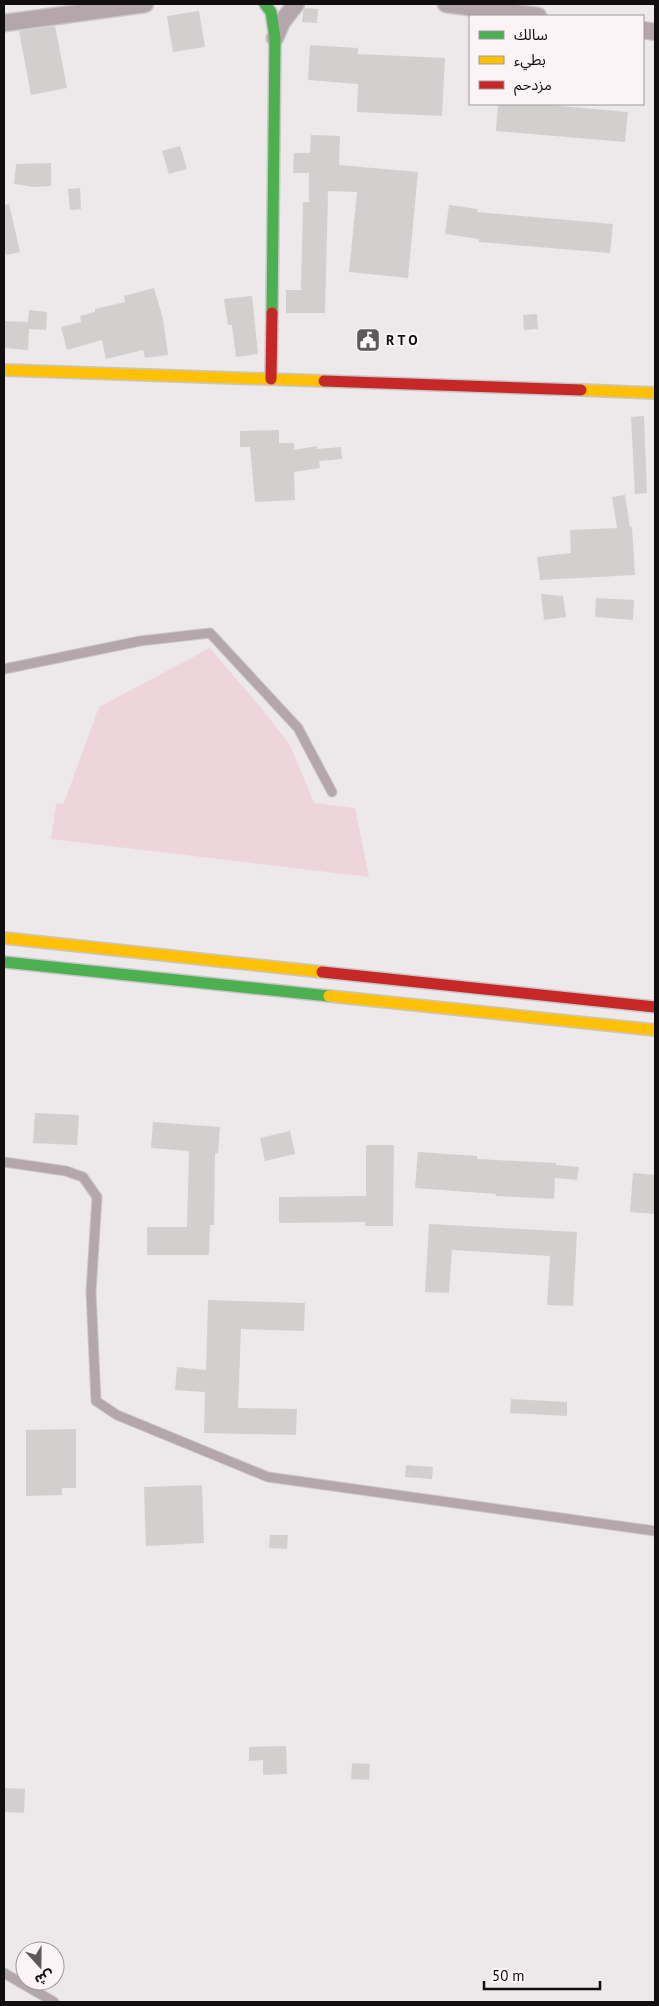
<svg xmlns="http://www.w3.org/2000/svg" width="659" height="2006" font-family="'PT Sans','Noto Sans Arabic',sans-serif">
  <rect width="100%" height="100%" fill="#ede8ea"/>
  <path fill="#eed5dc" d="M 210,648 L 262,709 L 290,745 L 314,803 L 355,808 L 369,877 L 51,839 L 56,804 L 64,803 L 99,707 Z"/>
  <path fill="#d2d0cf" d="M 305,8 L 318,9 L 317,23 L 302,22 L 303,12 Z
    M 199,11 L 205,47 L 173,52 L 167,16 Z
    M 55,26 L 67,88 L 31,95 L 19,31 Z
    M 310,45 L 358,48 L 358,54 L 445,58 L 442,116 L 357,112 L 358,84 L 308,80 Z
    M 498,104 L 537,104 L 628,112 L 625,142 L 496,131 Z
    M 311,135 L 340,136 L 339,165 L 418,172 L 408,278 L 349,272 L 357,192 L 328,191 L 325,313 L 286,313 L 286,290 L 301,290 L 303,202 L 309,202 L 309,173 L 293,173 L 294,153 L 310,153 Z
    M 180,146 L 187,169 L 169,174 L 162,151 Z
    M 51,163 L 51,186 L 35,187 L 14,184 L 16,164 Z
    M 80,188 L 81,209 L 70,210 L 68,189 Z
    M 9,204 L 20,252 L 6,255 L 4,244 L 4,205 Z
    M 449,205 L 478,209 L 477,212 L 613,224 L 610,253 L 479,242 L 479,239 L 445,234 Z
    M 154,288 L 163,319 L 168,355 L 145,358 L 143,350 L 106,359 L 102,340 L 67,350 L 61,327 L 81,322 L 80,316 L 95,312 L 95,309 L 125,302 L 124,296 Z
    M 252,296 L 258,354 L 236,357 L 232,325 L 228,325 L 224,299 Z
    M 29,310 L 47,312 L 46,330 L 29,329 L 28,350 L 4,348 L 4,321 L 28,322 Z
    M 537,314 L 538,329 L 524,330 L 523,315 Z
    M 644,416 L 647,493 L 635,494 L 631,417 Z
    M 279,430 L 279,443 L 294,443 L 294,450 L 317,446 L 317,449 L 341,447 L 342,459 L 319,461 L 320,468 L 294,472 L 295,500 L 255,502 L 250,447 L 240,447 L 240,431 Z
    M 625,495 L 630,527 L 632,527 L 635,575 L 540,580 L 537,557 L 571,553 L 570,530 L 617,528 L 612,497 Z
    M 541,594 L 563,596 L 566,617 L 544,620 Z
    M 596,598 L 634,600 L 633,620 L 595,617 Z
    M 35,1113 L 79,1115 L 77,1145 L 33,1143 Z
    M 153,1122 L 220,1127 L 218,1153 L 215,1153 L 214,1225 L 210,1225 L 209,1255 L 147,1255 L 147,1227 L 187,1227 L 189,1151 L 151,1148 Z
    M 290,1131 L 295,1154 L 265,1161 L 260,1138 Z
    M 366,1145 L 394,1145 L 393,1226 L 365,1226 L 365,1222 L 279,1223 L 279,1197 L 366,1196 Z
    M 418,1152 L 477,1156 L 477,1159 L 556,1163 L 556,1165 L 579,1167 L 577,1180 L 555,1178 L 554,1199 L 496,1196 L 496,1194 L 415,1188 Z
    M 633,1173 L 655,1175 L 655,1214 L 630,1212 Z
    M 429,1224 L 577,1232 L 573,1306 L 547,1305 L 550,1256 L 452,1250 L 449,1293 L 425,1292 Z
    M 208,1300 L 305,1303 L 304,1331 L 241,1329 L 238,1408 L 297,1409 L 296,1435 L 204,1433 L 205,1392 L 175,1390 L 177,1367 L 206,1370 Z
    M 511,1399 L 567,1402 L 567,1416 L 510,1413 Z
    M 76,1429 L 76,1488 L 62,1488 L 62,1495 L 26,1496 L 26,1430 Z
    M 406,1465 L 433,1467 L 432,1479 L 405,1477 Z
    M 202,1485 L 204,1543 L 146,1546 L 144,1487 Z
    M 270,1535 L 288,1535 L 287,1549 L 269,1548 Z
    M 286,1746 L 287,1774 L 263,1775 L 263,1760 L 249,1761 L 249,1747 Z
    M 352,1763 L 370,1764 L 369,1780 L 351,1779 Z
    M 4,1788 L 25,1789 L 24,1813 L 4,1812 Z"/>
  <g fill="none" stroke-linecap="round" stroke-linejoin="round">
    <defs>
      <path id="lane" d="M 4,669 L 140,641 L 210,633 L 298,728 L 332,792
        M 4,1162 L 66,1171 L 83,1177 L 97,1197 L 91,1292 L 96,1401 L 117,1415 L 268,1477 L 655,1531
        M 4,1973 L 54,2002"/>
      <path id="street" d="M 446,4 L 538,16
        M 4,23 L 145,4
        M 643,30 L 655,32
        M 275,38 L 282,22 L 296,4"/>
      <path id="fast" d="M 265,4 L 271,12 L 275,38 L 272,313
        M 4,962 L 329,996"/>
      <path id="slow" d="M 4,370 L 324,381
        M 581,390 L 655,393
        M 4,938 L 322,972
        M 329,996 L 655,1030"/>
      <path id="jam" d="M 271,379 L 272,313
        M 324,381 L 581,390
        M 322,972 L 655,1007"/>
    </defs>
    <use href="#lane" stroke="#c9c6c7" stroke-width="11"/>
    <use href="#street" stroke="#c9c6c7" stroke-width="19"/>
    <use href="#fast" stroke="#c9c6c7" stroke-width="14"/>
    <use href="#slow" stroke="#c9c6c7" stroke-width="14"/>
    <use href="#jam" stroke="#c9c6c7" stroke-width="14"/>
    <use href="#lane" stroke="#b3a7ab" stroke-width="9"/>
    <use href="#street" stroke="#b3a7ab" stroke-width="16"/>
    <use href="#fast" stroke="#4caf50" stroke-width="11"/>
    <use href="#slow" stroke="#ffc107" stroke-width="11"/>
    <use href="#jam" stroke="#c62828" stroke-width="11"/>
  </g>
  <defs>
    <symbol id="civic-square" viewBox="-11 -11 22 22"><rect x="-9" y="-9" width="18" height="18" rx="4" fill="#5e5a5c" stroke="#fcf3f6"/><path d="M-.6-6.5H3V-4.5H.6V-3L4-1V1h2V6H-6V1h2V-1L-.6-3ZM-1.2 2.5V6h2.4V2.5Z" fill="#fff"/></symbol>
  </defs>
  <g fill-rule="evenodd">
    <use href="#civic-square" x="354" y="326" width="28" height="28"/>
  </g>
  <g text-anchor="middle" dominant-baseline="central" stroke-width="4" stroke-linejoin="round" paint-order="stroke">
    <g font-size="14" font-weight="bold" fill="#110e0f" stroke="#fcf3f6" text-anchor="start">
      <text x="386" y="340">R T O</text>
    </g>
  </g>
  <rect width="659" height="2006" fill="none" stroke="#110e0f" stroke-width="10"/>
  <rect x="469" y="15" width="175" height="90" fill="#fcf3f6" stroke="#9e979a"/>
  <rect x="479" y="31" width="25" height="8" fill="#4caf50" stroke="#9e979a"/>
  <text x="514" y="40" font-size="15" fill="#110e0f">سالك</text>
  <rect x="479" y="56" width="25" height="8" fill="#ffc107" stroke="#9e979a"/>
  <text x="514" y="65" font-size="15" fill="#110e0f">بطيء</text>
  <rect x="479" y="81" width="25" height="8" fill="#c62828" stroke="#9e979a"/>
  <text x="514" y="90" font-size="15" fill="#110e0f">مزدحم</text>
  <g transform="translate(40 1966) rotate(159)"><circle r="24" fill="#fcf3f6" stroke="#9e979a"/>
  <path d="M0-4L9 19L0 12L-9 19Z" fill="#5e5a5c"/>
  <text y="-8" font-size="14" font-weight="bold" text-anchor="middle" fill="#110e0f">ش</text>
  </g>
  <path d="M484 1981v8h116v-8" fill="none" stroke="#110e0f" stroke-width="2.5"/>
  <text x="492" y="1981" font-size="15" fill="#110e0f" stroke="#fcf3f6" stroke-width="4" paint-order="stroke">50 m</text>
</svg>
